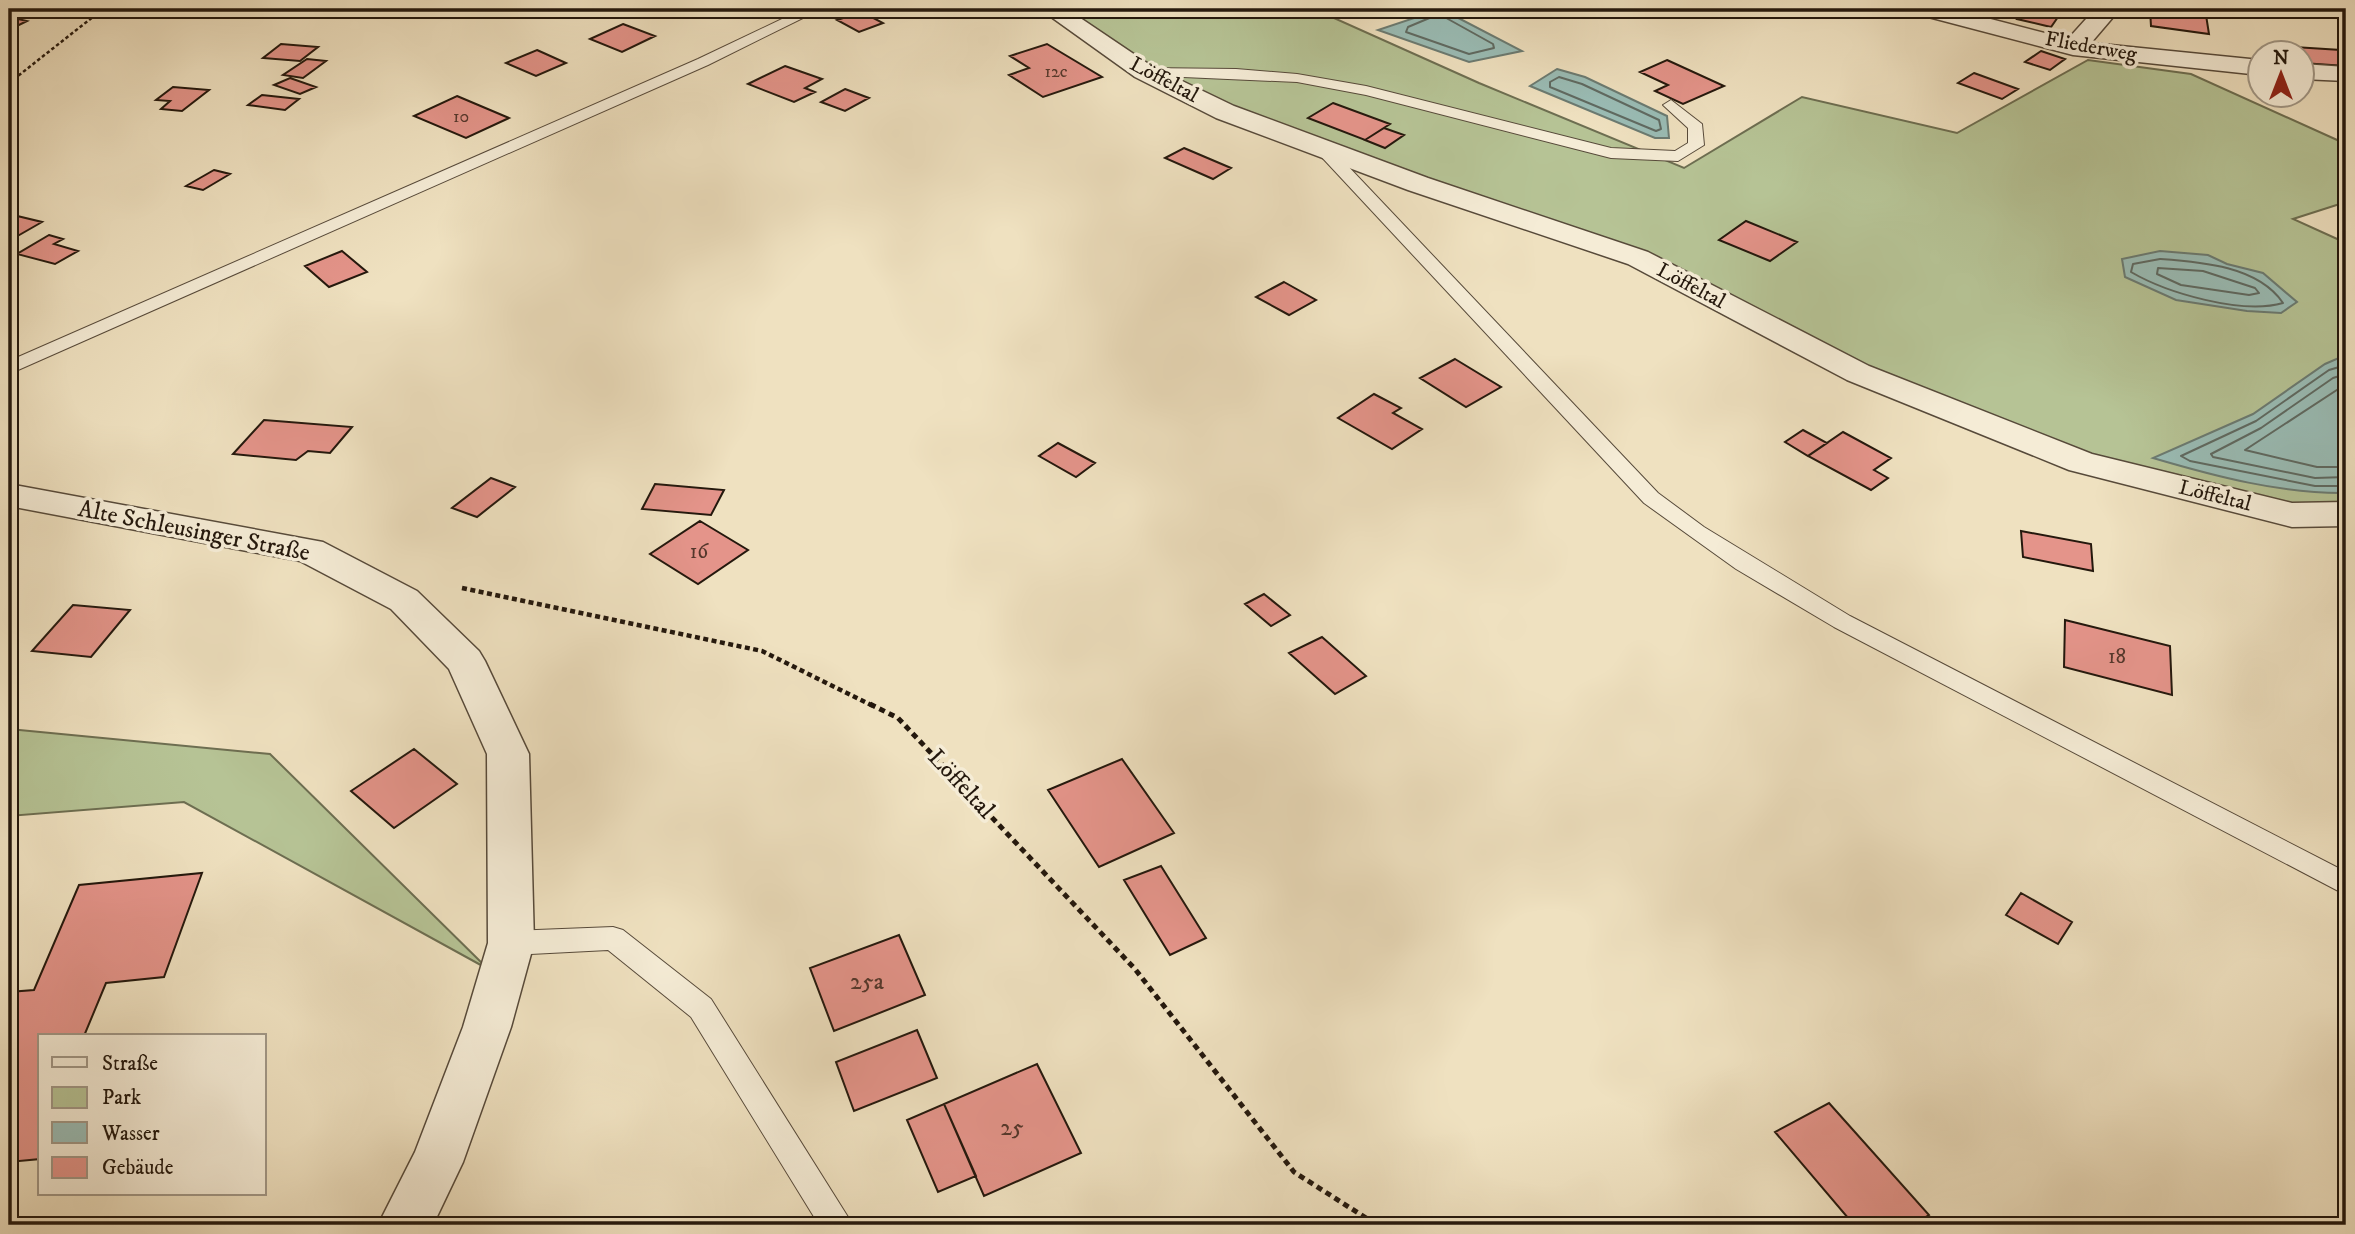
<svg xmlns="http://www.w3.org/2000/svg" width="2355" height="1234" font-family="'IM FELL DW Pica',serif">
  <rect width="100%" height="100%" fill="#efe1c0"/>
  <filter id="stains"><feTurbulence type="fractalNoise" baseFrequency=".00286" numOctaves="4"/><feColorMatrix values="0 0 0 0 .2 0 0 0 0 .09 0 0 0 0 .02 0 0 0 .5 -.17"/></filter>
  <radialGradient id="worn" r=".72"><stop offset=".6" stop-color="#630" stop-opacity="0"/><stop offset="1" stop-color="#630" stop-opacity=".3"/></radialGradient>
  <path fill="#b6c395" stroke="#6d6e51" stroke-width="2" d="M 1052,9 L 1314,9 L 1479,83 L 1684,168 L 1802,97 L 1957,133 L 2088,60 L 2191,74 L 2346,144 L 2346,202 L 2293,219 L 2346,243 L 2346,514 L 2292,515 L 2081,462 L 1858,373 L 1638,258 L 1418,184 L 1144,72 Z
    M 9,729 L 270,754 L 488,969 L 184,802 L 9,816 Z"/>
  <path fill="#9abdb6" stroke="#6b7b72" stroke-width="2" d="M 1441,9 L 1522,51 L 1469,62 L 1378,30 Z
    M 1557,69 L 1585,77 L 1667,116 L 1669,138 L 1655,138 L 1530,86 Z
    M 2160,251 L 2208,255 L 2227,264 L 2263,273 L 2297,302 L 2281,313 L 2247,311 L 2176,300 L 2125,277 L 2122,259 Z
    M 2341,357 L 2346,359 L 2346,493 C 2282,494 2214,476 2153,458 L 2253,414 L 2325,364 Z"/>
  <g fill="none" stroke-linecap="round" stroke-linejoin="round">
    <path stroke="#5f6a62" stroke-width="2" d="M 1439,14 L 1493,44 L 1494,48 L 1469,54 L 1406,32 L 1408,27 Z
      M 1559,77 L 1582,84 L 1659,120 L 1661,129 L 1656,131 L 1550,87 L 1550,82 Z
      M 2160,259 C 2201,262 2258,266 2283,303 C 2242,315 2167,293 2131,272 L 2133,264 Z
      M 2158,268 L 2203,271 L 2255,288 L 2259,293 L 2249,295 L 2181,285 L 2157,274 Z
      M 2346,365 L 2329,370 L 2256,421 L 2181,456 L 2190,461 L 2315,486 L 2346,486
      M 2346,374 L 2333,378 L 2261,428 L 2211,454 L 2213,457 L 2315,478 L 2346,477
      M 2346,384 L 2245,450 L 2317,467 L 2346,467"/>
  </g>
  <path fill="#e4948a" stroke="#24180d" stroke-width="2" d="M 1607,9 L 1640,9 L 1626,16 Z
    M 1733,9 L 1780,9 L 1769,18 Z
    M 1819,9 L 1854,9 L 1848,17 Z
    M 2024,9 L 2058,17 L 2051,27 L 2017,19 Z
    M 2150,9 L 2206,15 L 2209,34 L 2151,26 Z
    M 2279,9 L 2319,9 L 2321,13 L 2305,11 L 2307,16 L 2283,14 Z
    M 862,12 L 883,23 L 859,32 L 837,20 Z
    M 9,17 L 27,21 L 9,30 Z
    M 623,24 L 655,36 L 622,52 L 590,39 Z
    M 281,44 L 318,47 L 300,61 L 263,58 Z
    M 1047,44 L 1102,77 L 1043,97 L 1009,75 L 1029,68 L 1010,56 Z
    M 2280,46 L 2341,50 L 2346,56 L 2346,66 L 2302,63 L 2302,52 L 2285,52 Z
    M 537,50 L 566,63 L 536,76 L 506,63 Z
    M 2041,51 L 2065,59 L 2050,70 L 2025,62 Z
    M 307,59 L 326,61 L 303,78 L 283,75 Z
    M 1667,60 L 1724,86 L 1683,104 L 1655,91 L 1668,85 L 1640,72 Z
    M 785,66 L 822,79 L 805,88 L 815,92 L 794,102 L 748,84 Z
    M 1974,73 L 2018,89 L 2002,99 L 1958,83 Z
    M 290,78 L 316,87 L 300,94 L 274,85 Z
    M 173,87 L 209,90 L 182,111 L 161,109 L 170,101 L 156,100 Z
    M 845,89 L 869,98 L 845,111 L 821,102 Z
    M 262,95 L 299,99 L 285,110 L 248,105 Z
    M 457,96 L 509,118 L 466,138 L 414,116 Z
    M 1333,103 L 1390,124 L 1365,140 L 1308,118 Z
    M 1384,128 L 1404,135 L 1385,148 L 1365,140 Z
    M 1184,148 L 1231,168 L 1213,179 L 1165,158 Z
    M 214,170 L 230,174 L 203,190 L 186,186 Z
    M 9,214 L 42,222 L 14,238 L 9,237 Z
    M 1746,221 L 1797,242 L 1770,261 L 1719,240 Z
    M 49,235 L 63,239 L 54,244 L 78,251 L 55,264 L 17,254 Z
    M 342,251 L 367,272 L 329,287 L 305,266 Z
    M 1284,282 L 1316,300 L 1289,315 L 1256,297 Z
    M 1455,359 L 1501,387 L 1466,407 L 1420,378 Z
    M 1374,394 L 1401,408 L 1393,413 L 1422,429 L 1392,449 L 1338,418 Z
    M 264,420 L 352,427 L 330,453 L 308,451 L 296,460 L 233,454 Z
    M 1803,430 L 1827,443 L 1808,456 L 1785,442 Z
    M 1843,432 L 1891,458 L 1874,470 L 1888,478 L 1871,490 L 1808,456 Z
    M 1058,443 L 1095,463 L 1076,477 L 1039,456 Z
    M 491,478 L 515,487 L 477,517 L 452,508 Z
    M 655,484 L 724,490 L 711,515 L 642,509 Z
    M 700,521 L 748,550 L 698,584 L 650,554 Z
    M 2021,531 L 2091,544 L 2093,571 L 2023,557 Z
    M 1264,594 L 1290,615 L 1271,626 L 1245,604 Z
    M 73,605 L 130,610 L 91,657 L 32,651 Z
    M 2065,620 L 2170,646 L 2172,695 L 2064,667 Z
    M 1322,637 L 1366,676 L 1335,694 L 1289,653 Z
    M 414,749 L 457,784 L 394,828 L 351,791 Z
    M 1122,759 L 1174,833 L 1099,867 L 1048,790 Z
    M 1161,866 L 1206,938 L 1170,955 L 1124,880 Z
    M 202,873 L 164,977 L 106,983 L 84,1036 L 40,1036 L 40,1159 L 9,1162 L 9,992 L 34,990 L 79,885 Z
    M 2021,893 L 2072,922 L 2058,944 L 2006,915 Z
    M 899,935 L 925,995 L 834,1031 L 810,968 Z
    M 917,1030 L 937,1078 L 854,1111 L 836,1062 Z
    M 1037,1064 L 1081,1153 L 984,1196 L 944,1104 Z
    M 1829,1103 L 1929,1215 L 1912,1225 L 1854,1225 L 1775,1132 Z
    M 944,1104 L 976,1176 L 938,1192 L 907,1120 Z"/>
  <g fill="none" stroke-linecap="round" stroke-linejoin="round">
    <defs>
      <path id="service" d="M 803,9 L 821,9 L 708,65 L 9,374 L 9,361 L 698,59 Z
        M 1144,68 L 1236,69 L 1297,74 L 1366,86 L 1611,148 L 1675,151 L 1688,143 L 1688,128 L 1663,105 L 1671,100 L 1702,124 L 1704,145 L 1678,161 L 1611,158 L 1366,95 L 1297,82 L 1139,75 L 1139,69 Z
        M 1322,143 L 1328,145 L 1658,493 L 1704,527 L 1850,616 L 2346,872 L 2346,895 L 1834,627 L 1736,569 L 1644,503 L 1316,151 L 1314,148 Z
        M 613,927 L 623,930 L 711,999 L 853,1225 L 819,1225 L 691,1017 L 608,950 L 511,955 L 501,951 L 497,943 L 501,935 L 511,931 Z"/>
      <path id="minor" d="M 1040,9 L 1067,9 L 1153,67 L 1234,106 L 1428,178 L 1648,252 L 1869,366 L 2092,454 L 2292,503 L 2346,502 L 2346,526 L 2292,527 L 2069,470 L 1847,380 L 1628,264 L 1408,190 L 1216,118 L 1135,77 Z
        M 1913,9 L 1952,9 L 2068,39 L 2095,9 L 2120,9 L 2091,43 L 2260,60 L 2260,75 L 2073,55 L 1917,14 Z
        M 2302,64 L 2346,67 L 2346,81 L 2302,79 Z
        M 9,484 L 323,542 L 417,591 L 479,651 L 485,661 L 529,754 L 534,943 L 511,1027 L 463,1162 L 433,1225 L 378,1225 L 415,1152 L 463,1027 L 488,943 L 487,754 L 449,669 L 391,609 L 300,561 L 9,506 Z"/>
    </defs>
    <use href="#service" stroke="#574a3a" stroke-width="2"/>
    <use href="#minor" stroke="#574a3a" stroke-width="3"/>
    <path stroke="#24180d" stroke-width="2.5" stroke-dasharray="3.5 2.5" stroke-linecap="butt" d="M 9,83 L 103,9"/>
    <path stroke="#24180d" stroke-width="4.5" stroke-dasharray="5 3.5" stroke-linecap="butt" d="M 462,588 L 762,651 L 873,706"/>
    <path stroke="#24180d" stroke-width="5" stroke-dasharray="6 4.5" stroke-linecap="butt" d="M 870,704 L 898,718 L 1135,969 L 1294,1172 L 1377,1225"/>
    <use href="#service" fill="#f5ecd6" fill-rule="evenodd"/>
    <use href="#minor" fill="#f5ecd6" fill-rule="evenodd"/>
  </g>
  <g text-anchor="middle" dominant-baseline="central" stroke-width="7" stroke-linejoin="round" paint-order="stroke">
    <g font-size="18" fill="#54372c">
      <text x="1056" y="72">12c</text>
      <text x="461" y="117">10</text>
    </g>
    <g font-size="21" fill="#24180d" stroke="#f5ecd6">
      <text transform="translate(2091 47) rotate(10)">Fliederweg</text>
      <text transform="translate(1164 80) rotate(28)">Löffeltal</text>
      <text transform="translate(1691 286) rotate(28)">Löffeltal</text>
      <text transform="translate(2215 496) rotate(14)">Löffeltal</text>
    </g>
    <g font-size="21" fill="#54372c">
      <text x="699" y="552">16</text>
      <text x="2117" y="657">18</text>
    </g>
    <g font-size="24" fill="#24180d" stroke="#f5ecd6">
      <text transform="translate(194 531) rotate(11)">Alte Schleusinger Straße</text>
      <text transform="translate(961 784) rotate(47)">Löffeltal</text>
    </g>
    <g font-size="24" fill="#54372c">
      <text x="867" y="982">25a</text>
      <text x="1012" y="1128">25</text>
    </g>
  </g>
  <rect width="2355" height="1234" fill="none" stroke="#efe1c0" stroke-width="35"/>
  <rect x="10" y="10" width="2334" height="1213" fill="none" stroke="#24180d" stroke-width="3.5"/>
  <rect x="18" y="18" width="2320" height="1199" fill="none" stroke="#24180d" stroke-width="2"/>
  <rect x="38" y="1034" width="228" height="161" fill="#f5ecd6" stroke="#a19786" stroke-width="2"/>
  <rect x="52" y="1057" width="35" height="10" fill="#f5ecd6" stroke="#a19786" stroke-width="2"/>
  <text x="102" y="1070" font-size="21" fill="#24180d">Straße</text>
  <rect x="52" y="1087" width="35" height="21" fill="#b6c395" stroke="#a19786" stroke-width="2"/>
  <text x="102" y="1104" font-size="21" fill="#24180d">Park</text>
  <rect x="52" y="1122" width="35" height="21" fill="#9abdb6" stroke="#a19786" stroke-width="2"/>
  <text x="102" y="1140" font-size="21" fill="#24180d">Wasser</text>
  <rect x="52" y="1157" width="35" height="21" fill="#e4948a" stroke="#a19786" stroke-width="2"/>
  <text x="102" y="1174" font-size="21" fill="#24180d">Gebäude</text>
  <g transform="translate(2281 74)"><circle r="33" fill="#f5ecd6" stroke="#a19786" stroke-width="2"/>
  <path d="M0-5L12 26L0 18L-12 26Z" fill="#8f2418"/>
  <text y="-10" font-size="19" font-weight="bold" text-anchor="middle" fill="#24180d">N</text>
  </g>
  <rect width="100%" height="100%" filter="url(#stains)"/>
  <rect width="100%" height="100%" fill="url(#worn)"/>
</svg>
